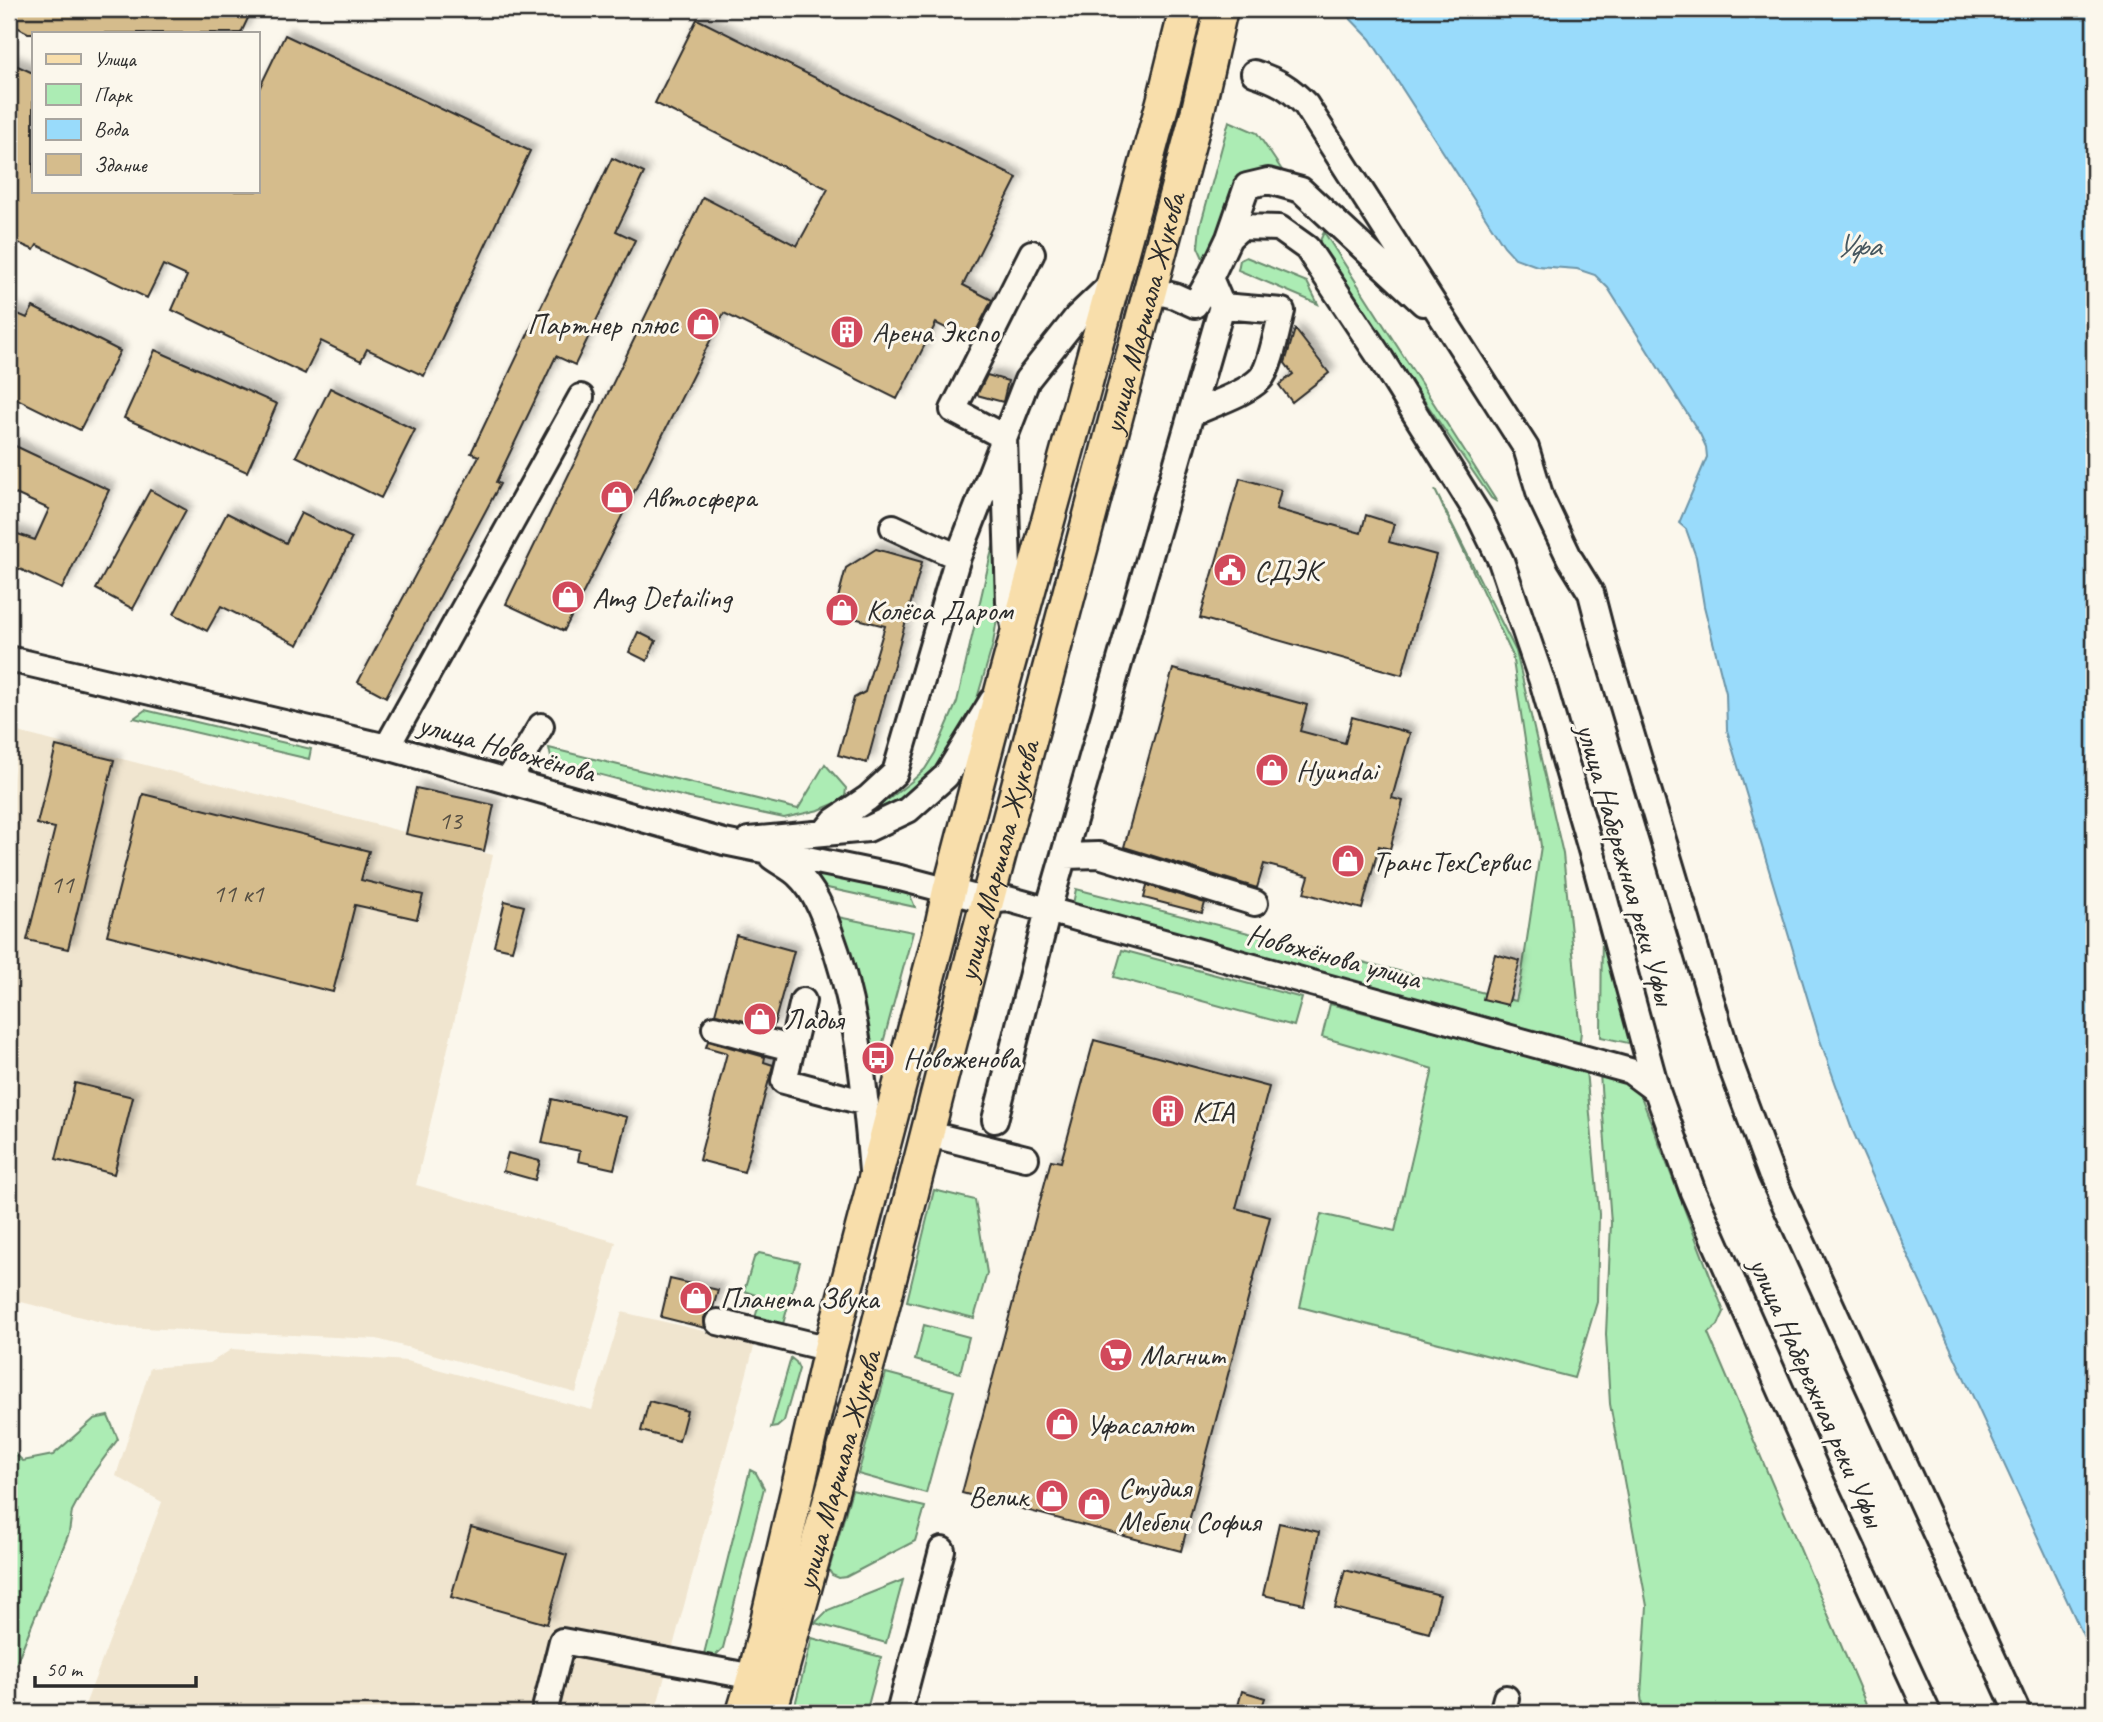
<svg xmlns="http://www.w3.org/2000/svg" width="2103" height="1722" font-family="Caveat,sans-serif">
  <defs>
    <filter id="shadow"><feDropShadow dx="6" dy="-6" stdDeviation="3.5" flood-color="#0004"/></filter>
  </defs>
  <rect width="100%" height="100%" fill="#fbf7ec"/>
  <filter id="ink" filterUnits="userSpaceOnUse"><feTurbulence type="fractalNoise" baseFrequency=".0143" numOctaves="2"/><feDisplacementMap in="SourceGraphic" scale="14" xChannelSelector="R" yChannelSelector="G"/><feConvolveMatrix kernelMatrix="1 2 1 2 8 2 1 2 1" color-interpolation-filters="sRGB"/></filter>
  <g filter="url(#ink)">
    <path fill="#f0e5cf" d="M 18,732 L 493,855 L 416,1185 L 616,1242 L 576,1393 L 377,1339 L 121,1327 L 9,1299 L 9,1073 L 12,1061 L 9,1059 L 9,814 Z
      M 622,1312 L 755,1343 L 655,1713 L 82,1713 L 162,1502 L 116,1476 L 150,1368 L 210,1363 L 232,1349 L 407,1361 L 592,1410 Z"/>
    <path fill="#acecb4" stroke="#6c8c70" stroke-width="2" d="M 1229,121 L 1257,133 L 1288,179 L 1263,172 L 1207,267 L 1198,247 L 1200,227 Z
      M 1324,232 L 1497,502 L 1491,498 L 1318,245 Z
      M 1246,257 L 1307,282 L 1318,304 L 1238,270 L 1240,260 Z
      M 1008,490 L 1017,491 L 993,644 L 971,719 L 941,773 L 901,808 L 863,825 L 853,818 L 889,799 L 912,781 L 925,769 L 935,753 L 957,702 L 990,558 Z
      M 1435,490 L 1516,651 L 1563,854 L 1581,1032 L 1579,1047 L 1072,909 L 1076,889 L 1516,1001 L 1521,979 L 1541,846 L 1512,654 Z
      M 145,710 L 311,749 L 309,759 L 134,718 Z
      M 549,748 L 798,809 L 825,764 L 846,788 L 845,797 L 836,803 L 819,810 L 784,818 L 685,797 L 552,762 Z
      M 813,869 L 908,890 L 915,907 L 823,887 Z
      M 828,915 L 913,932 L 877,1065 L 866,1022 Z
      M 1602,922 L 1633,1036 L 1628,1043 L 1601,1037 Z
      M 1122,950 L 1302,998 L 1294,1026 L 1114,977 Z
      M 1330,1004 L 1586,1070 L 1599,1214 L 1597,1302 L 1574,1378 L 1300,1307 L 1321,1214 L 1395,1231 L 1433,1069 L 1322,1037 Z
      M 1600,1074 L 1632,1084 L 1642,1099 L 1724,1312 L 1718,1325 L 1708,1333 L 1870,1713 L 1643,1713 L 1641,1696 L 1647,1606 L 1610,1404 L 1606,1334 L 1611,1223 Z
      M 934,1190 L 975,1200 L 987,1273 L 974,1318 L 907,1301 Z
      M 759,1253 L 800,1262 L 780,1335 L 755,1318 L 761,1297 L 744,1291 L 754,1258 Z
      M 924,1325 L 969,1337 L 960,1373 L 915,1360 Z
      M 791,1358 L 796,1362 L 799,1369 L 784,1421 L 777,1427 L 771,1428 Z
      M 886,1373 L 954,1391 L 926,1493 L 858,1474 Z
      M 108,1416 L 118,1439 L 90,1477 L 72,1511 L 69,1533 L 9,1681 L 9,1448 L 23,1461 L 53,1455 L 94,1419 Z
      M 750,1470 L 756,1473 L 764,1488 L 723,1648 L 715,1656 L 704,1654 Z
      M 852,1490 L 925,1507 L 915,1541 L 846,1577 L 839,1578 L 832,1575 L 829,1570 Z
      M 903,1580 L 886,1643 L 815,1623 L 828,1610 Z
      M 812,1638 L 881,1657 L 866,1713 L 793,1713 Z"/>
    <path fill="#99dbfb" stroke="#6d95a8" stroke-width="2" d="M 1341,9 L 2094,9 L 2094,1659 L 1903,1245 L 1851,1127 L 1820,1040 L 1727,730 L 1726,693 L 1704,606 L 1696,557 L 1686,529 L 1679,523 L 1707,457 L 1706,447 L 1700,434 L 1608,288 L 1595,275 L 1577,269 L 1537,266 L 1515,258 L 1504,246 L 1370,39 Z"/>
    <path fill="#d5bc8c" stroke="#2b2b2b" stroke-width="2" filter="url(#shadow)" d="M 9,9 L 234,9 L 249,16 L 241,33 L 28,33 L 9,23 Z
      M 697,19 L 1017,178 L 963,285 L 992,300 L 971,341 L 936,323 L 897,399 L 724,313 L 564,631 L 506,604 L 703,197 L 797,246 L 828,189 L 655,103 Z
      M 285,35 L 530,151 L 424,376 L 367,349 L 361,361 L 321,341 L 305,374 L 172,310 L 187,276 L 163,265 L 147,298 L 37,245 L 34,250 L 9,239 L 9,62 L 33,73 L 33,191 L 257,191 L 257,93 Z
      M 612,158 L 644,173 L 616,231 L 635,240 L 575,365 L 556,356 L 496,482 L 500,484 L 386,697 L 358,682 L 479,456 L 471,453 Z
      M 33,307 L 120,351 L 80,430 L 9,395 L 9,310 L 27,318 Z
      M 1295,329 L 1329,373 L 1292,402 L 1279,385 L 1293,374 L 1285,363 Z
      M 155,350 L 277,404 L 247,472 L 124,418 Z
      M 987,375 L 1008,381 L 1003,402 L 977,395 Z
      M 330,388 L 415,430 L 381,498 L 296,456 Z
      M 9,443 L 109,490 L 62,589 L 9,564 L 9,531 L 35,540 L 49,509 L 9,491 Z
      M 1240,478 L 1281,490 L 1276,509 L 1361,533 L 1366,515 L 1394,524 L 1389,542 L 1436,555 L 1402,675 L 1200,618 Z
      M 150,490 L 186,510 L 133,609 L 96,589 Z
      M 227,513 L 286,543 L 301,513 L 352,538 L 298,645 L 221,606 L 207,631 L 174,614 Z
      M 876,549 L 922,562 L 867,763 L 838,755 L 854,698 L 865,692 L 885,626 L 834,613 L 846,568 Z
      M 638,632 L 656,641 L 647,661 L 629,652 Z
      M 1173,669 L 1307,705 L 1300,731 L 1345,743 L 1352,717 L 1410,733 L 1392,798 L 1403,801 L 1390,849 L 1379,846 L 1362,909 L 1304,893 L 1309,876 L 1264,864 L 1257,888 L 1124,847 Z
      M 56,746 L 114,760 L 68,949 L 27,940 L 55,828 L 37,824 Z
      M 416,788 L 494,805 L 484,851 L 406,834 Z
      M 143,794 L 369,851 L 361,880 L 423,895 L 417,919 L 355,905 L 333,992 L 107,935 Z
      M 1147,885 L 1205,903 L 1202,913 L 1144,898 Z
      M 505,901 L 524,906 L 512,950 L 494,946 Z
      M 736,935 L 794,951 L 773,1028 L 715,1014 Z
      M 1495,954 L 1520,961 L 1508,1005 L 1483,999 Z
      M 1094,1040 L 1269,1087 L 1236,1208 L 1270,1217 L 1181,1551 L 962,1493 L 1051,1160 L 1061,1162 Z
      M 708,1041 L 765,1057 L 764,1062 L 773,1065 L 744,1172 L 699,1160 L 727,1053 L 706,1047 Z
      M 75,1083 L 133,1097 L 114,1174 L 56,1159 Z
      M 552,1099 L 627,1117 L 614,1169 L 578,1161 L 580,1151 L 542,1143 Z
      M 508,1153 L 540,1161 L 535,1180 L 503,1171 Z
      M 670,1279 L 718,1290 L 713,1308 L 708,1311 L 704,1318 L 705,1328 L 661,1317 Z
      M 649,1401 L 687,1411 L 679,1441 L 641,1431 Z
      M 1279,1523 L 1319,1532 L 1304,1604 L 1263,1595 Z
      M 471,1527 L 567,1555 L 547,1624 L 451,1597 Z
      M 1345,1570 L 1440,1595 L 1429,1633 L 1335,1608 Z
      M 1242,1691 L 1265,1698 L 1260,1713 L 1236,1713 Z"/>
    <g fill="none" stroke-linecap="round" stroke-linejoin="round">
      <defs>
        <path id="minor" d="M 1254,73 C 1278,81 1289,87 1306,105 L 1526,448 L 1541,498 L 1570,559 L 1591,593 L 1604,643 L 1731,1066 L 1771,1174 L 2018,1713
          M 1229,238 L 1247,186 L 1268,181 L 1301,190 L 1423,303
          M 1150,290 L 1175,296 L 1195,305 L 1210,278 L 1229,238 L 1241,227 L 1279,228 L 1307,248 L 1381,359 L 1479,516 L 1501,561 L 1543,684 L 1596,867 L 1657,1091 L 1693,1192 L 1817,1472 L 1928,1713
          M 1191,414 C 1212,404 1245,394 1260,379 C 1270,370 1278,326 1282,311 L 1222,306
          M 893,527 L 958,557
          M 1016,636 L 1009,602 L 1004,437 L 953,410 L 1032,253
          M 9,659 L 387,747 L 724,842 L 900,878 L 988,901 L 1008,899 L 1630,1071 L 1657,1091
          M 387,747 L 581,397
          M 508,781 L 541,726
          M 825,832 L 834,821 L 868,798 L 895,773 L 958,557 L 1027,380 L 1077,317 L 1114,282
          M 749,840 L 868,829 L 908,810 L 946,776 L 992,701
          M 1065,856 L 1099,855 L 1255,903
          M 772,857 C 780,863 791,868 798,875 C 814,890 822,910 829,930 C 858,1007 865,1090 872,1171
          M 803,1001 L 784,1081 L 866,1103
          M 715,1028 L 791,1048
          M 995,1120 L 1048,910 L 1222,306 L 1210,278
          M 929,1134 L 1026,1158
          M 718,1322 L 830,1349
          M 544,1713 L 562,1641 L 754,1677
          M 899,1713 L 942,1550
          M 1502,1713 L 1506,1698"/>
        <g id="major">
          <path d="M 743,1713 L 754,1677 L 830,1349 L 939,936 L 949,891 L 1004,681 L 1163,102 L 1186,9"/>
          <path id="s1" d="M 770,1713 L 871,1353 L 976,943 L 1198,110 L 1221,9"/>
        </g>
      </defs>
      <use href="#minor" stroke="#2b2b2b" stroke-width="30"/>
      <use href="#major" stroke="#2b2b2b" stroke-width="37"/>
      <use href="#minor" stroke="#fbf7ec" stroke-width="24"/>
      <use href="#major" stroke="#f8deab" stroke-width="32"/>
    </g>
  </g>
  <defs>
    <symbol id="shop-disc" viewBox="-11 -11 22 22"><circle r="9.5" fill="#d1495b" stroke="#fbf7ec"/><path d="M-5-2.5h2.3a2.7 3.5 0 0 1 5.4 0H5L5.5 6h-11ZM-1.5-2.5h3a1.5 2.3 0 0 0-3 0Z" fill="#fff"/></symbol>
    <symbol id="building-disc" viewBox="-11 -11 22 22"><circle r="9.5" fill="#d1495b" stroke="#fbf7ec"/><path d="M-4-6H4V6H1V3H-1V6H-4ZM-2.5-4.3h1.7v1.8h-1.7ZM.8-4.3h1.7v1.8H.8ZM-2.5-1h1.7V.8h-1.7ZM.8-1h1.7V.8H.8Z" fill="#fff"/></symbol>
    <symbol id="civic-disc" viewBox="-11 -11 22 22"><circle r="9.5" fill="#d1495b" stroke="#fbf7ec"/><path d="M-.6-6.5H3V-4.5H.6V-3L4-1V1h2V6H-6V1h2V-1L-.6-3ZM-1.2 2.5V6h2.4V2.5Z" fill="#fff"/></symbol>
    <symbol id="bus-disc" viewBox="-11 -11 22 22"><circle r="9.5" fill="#d1495b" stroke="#fbf7ec"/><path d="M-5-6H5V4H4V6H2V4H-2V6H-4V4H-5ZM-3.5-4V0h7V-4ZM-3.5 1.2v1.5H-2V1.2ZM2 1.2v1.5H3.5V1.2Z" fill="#fff"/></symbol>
    <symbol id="supermarket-disc" viewBox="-11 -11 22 22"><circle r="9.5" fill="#d1495b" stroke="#fbf7ec"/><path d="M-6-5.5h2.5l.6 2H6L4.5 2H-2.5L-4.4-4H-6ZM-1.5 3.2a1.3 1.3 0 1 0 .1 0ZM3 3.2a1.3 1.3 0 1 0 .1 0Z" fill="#fff"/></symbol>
  </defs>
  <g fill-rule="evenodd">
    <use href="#shop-disc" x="684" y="305" width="38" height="38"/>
    <use href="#building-disc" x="828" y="313" width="38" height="38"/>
    <use href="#shop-disc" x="598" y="478" width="38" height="38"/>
    <use href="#civic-disc" x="1211" y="551" width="38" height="38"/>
    <use href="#shop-disc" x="549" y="578" width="38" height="38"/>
    <use href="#shop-disc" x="823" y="591" width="38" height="38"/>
    <use href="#shop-disc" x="1253" y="751" width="38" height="38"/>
    <use href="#shop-disc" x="1329" y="842" width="38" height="38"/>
    <use href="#shop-disc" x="741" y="1000" width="38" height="38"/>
    <use href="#bus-disc" x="859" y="1039" width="38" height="38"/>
    <use href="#building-disc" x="1149" y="1092" width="38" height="38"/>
    <use href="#shop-disc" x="677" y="1279" width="38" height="38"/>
    <use href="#supermarket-disc" x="1097" y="1336" width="38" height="38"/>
    <use href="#shop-disc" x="1043" y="1405" width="38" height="38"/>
    <use href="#shop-disc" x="1033" y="1477" width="38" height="38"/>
    <use href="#shop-disc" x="1075" y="1485" width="38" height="38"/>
  </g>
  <g text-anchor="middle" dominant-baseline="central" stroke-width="6" stroke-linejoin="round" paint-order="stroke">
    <g font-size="26" fill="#564f43">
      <text x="450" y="820">13</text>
      <text x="62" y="884">11</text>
      <text x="238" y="893">11 к1</text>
    </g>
    <g font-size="30" fill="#2b2b2b" stroke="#fbf7ec">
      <text stroke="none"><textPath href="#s1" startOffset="1449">улица Маршала Жукова</textPath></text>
      <text transform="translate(507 748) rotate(16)">улица Новожёнова</text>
      <text stroke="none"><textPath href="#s1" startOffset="882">улица Маршала Жукова</textPath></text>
      <text transform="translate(1626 864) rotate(74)">улица Набережная реки Уфы</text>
      <text transform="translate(1334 956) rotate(15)">Новожёнова улица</text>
      <text transform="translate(1817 1392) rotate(66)">улица Набережная реки Уфы</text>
      <text stroke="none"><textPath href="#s1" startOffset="252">улица Маршала Жукова</textPath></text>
    </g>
    <g font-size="30" fill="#2b2b2b" stroke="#fbf7ec" text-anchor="start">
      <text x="678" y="324" text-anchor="end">Партнер плюс</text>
      <text x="872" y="332">Арена Экспо</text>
      <text x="642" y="497">Автосфера</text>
      <text x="1254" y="570">СДЭК</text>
      <text x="592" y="597">Amg Detailing</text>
      <text x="866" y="610">Колёса Даром</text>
      <text x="1296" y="770">Hyundai</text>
      <text x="1372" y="861">ТрансТехСервис</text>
      <text x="784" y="1019">Ладья</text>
      <text x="903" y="1058">Новоженова</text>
      <text x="1192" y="1111">KIA</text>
      <text x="720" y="1298">Планета Звука</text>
      <text x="1140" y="1355">Магнит</text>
      <text x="1086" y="1424">Уфасалют</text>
      <text x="1118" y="1487">Студия<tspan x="1118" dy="34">Мебели София</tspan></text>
      <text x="1028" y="1496" text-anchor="end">Велик</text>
    </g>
    <g font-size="32" font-style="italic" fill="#46575f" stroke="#fbf7ec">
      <text x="1858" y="245">Уфа</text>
    </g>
  </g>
  <rect width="2103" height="1722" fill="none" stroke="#fbf7ec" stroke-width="35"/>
  <rect x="18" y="18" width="2068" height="1687" fill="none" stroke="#2b2b2b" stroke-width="2.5" filter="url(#ink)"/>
  <rect x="32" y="32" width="228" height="161" fill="#fbf7ec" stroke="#a8a59f" stroke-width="2"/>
  <rect x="46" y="54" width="35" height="10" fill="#f8deab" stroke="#a8a59f" stroke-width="2"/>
  <text x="94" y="66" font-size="21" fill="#2b2b2b">Улица</text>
  <rect x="46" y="84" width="35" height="21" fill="#acecb4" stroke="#a8a59f" stroke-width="2"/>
  <text x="94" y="102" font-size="21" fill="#2b2b2b">Парк</text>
  <rect x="46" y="119" width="35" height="21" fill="#99dbfb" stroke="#a8a59f" stroke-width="2"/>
  <text x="94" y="136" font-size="21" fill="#2b2b2b">Вода</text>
  <rect x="46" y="154" width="35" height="21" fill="#d5bc8c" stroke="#a8a59f" stroke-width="2"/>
  <text x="94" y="172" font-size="21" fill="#2b2b2b">Здание</text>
  <path d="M35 1676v10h161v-10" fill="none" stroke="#2b2b2b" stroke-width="3.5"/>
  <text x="46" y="1676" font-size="21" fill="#2b2b2b" stroke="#fbf7ec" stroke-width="5" paint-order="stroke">50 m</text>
</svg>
